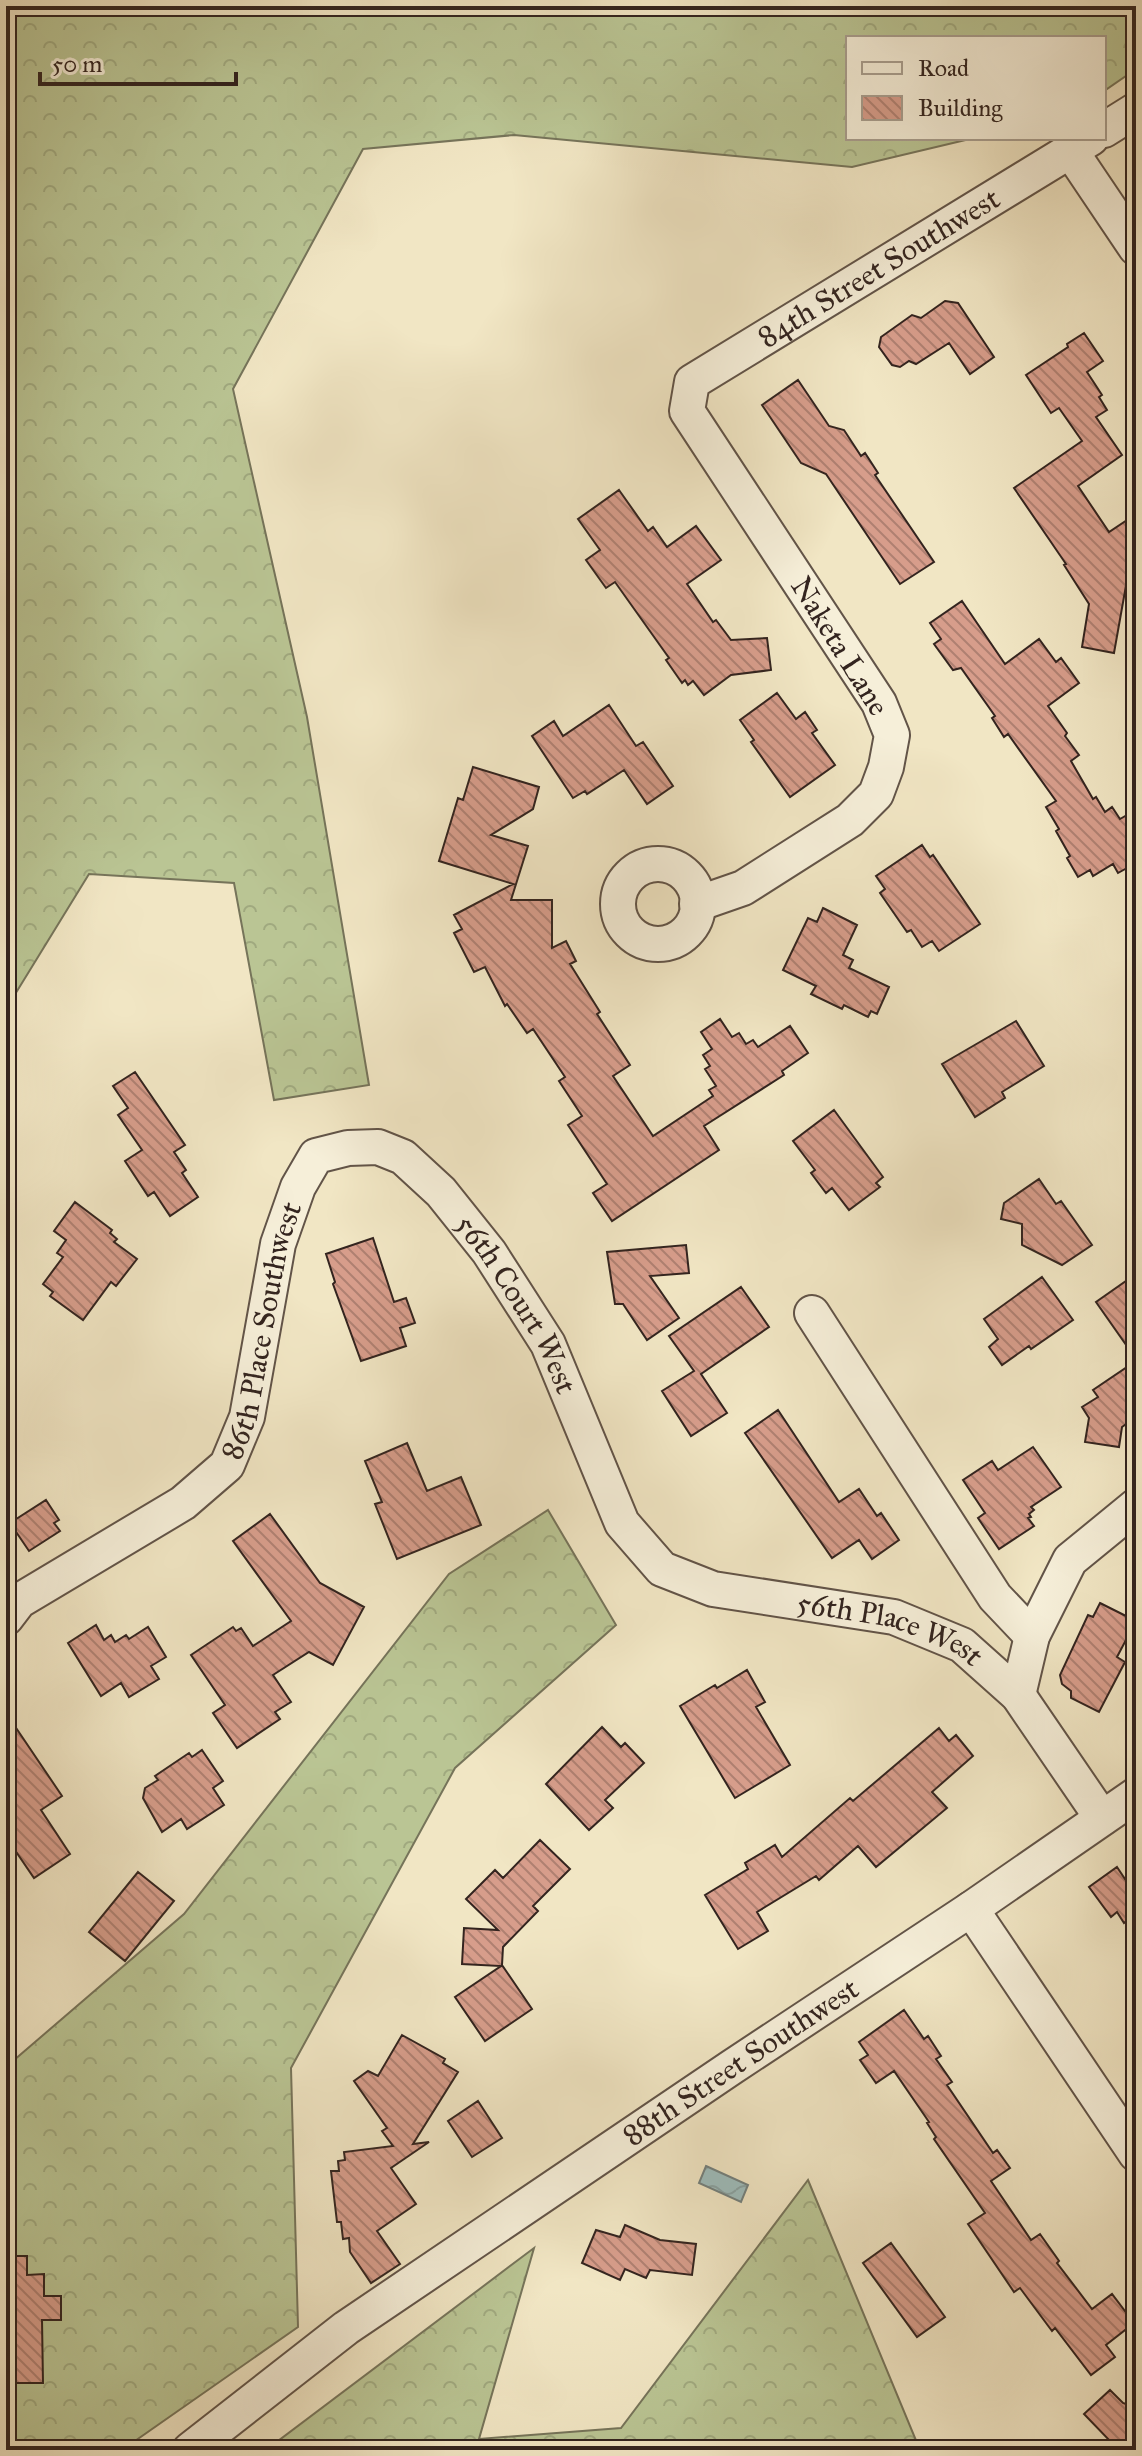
<svg xmlns="http://www.w3.org/2000/svg" width="1142" height="2456" font-family="'IM FELL Great Primer',serif">
  <defs>
    <pattern id="forest-crowns" width="20" height="18" patternUnits="userSpaceOnUse" patternTransform="scale(2)"><rect width="20" height="18" fill="#bac594"/><path d="M2 6a3 3 0 1 1 6 0M12 15a3 3 0 1 1 6 0" fill="none" stroke="#a0a97f"/></pattern>
    <pattern id="water-waves" width="16" height="10" patternUnits="userSpaceOnUse" patternTransform="scale(2)"><rect width="16" height="10" fill="#9ebdbd"/><path d="M0 5q4-4 8 0t8 0" fill="none" stroke="#89a2a2"/></pattern>
    <pattern id="building-back-hatch" width="6" height="6" patternUnits="userSpaceOnUse" patternTransform="scale(2)"><rect width="6" height="6" fill="#d79d8b"/><path d="M-1 5l2 2M0 0l6 6M5-1l2 2" fill="none" stroke="#af8071"/></pattern>
  </defs>
  <rect width="100%" height="100%" fill="#f1e6c4"/>
  <filter id="stains"><feTurbulence type="fractalNoise" baseFrequency=".0025" numOctaves="4"/><feColorMatrix values="0 0 0 0 .2 0 0 0 0 .09 0 0 0 0 .02 0 0 0 .5 -.17"/></filter>
  <radialGradient id="worn" r=".72"><stop offset=".6" stop-color="#630" stop-opacity="0"/><stop offset="1" stop-color="#630" stop-opacity=".3"/></radialGradient>
  <path fill="url(#forest-crowns)" stroke="#76745a" stroke-width="2" d="M 6,6 L 1136,6 L 1136,69 L 1104,91 L 1104,38 L 848,38 L 848,138 L 974,138 L 852,167 L 514,135 L 363,149 L 233,389 L 307,717 L 369,1085 L 274,1100 L 234,883 L 89,874 L 6,1009 Z
    M 548,1510 L 616,1625 L 455,1768 L 291,2068 L 298,2327 L 122,2450 L 6,2450 L 6,2067 L 184,1914 L 449,1574 Z
    M 808,2180 L 920,2450 L 280,2450 L 278,2441 L 534,2248 L 479,2439 L 621,2428 Z"/>
  <path fill="url(#water-waves)" stroke="#73807e" stroke-width="2" d="M 706,2166 L 748,2185 L 741,2202 L 699,2183 Z"/>
  <path fill="url(#building-back-hatch)" stroke="#33241f" stroke-width="2" d="M 945,301 L 958,303 L 994,357 L 970,374 L 949,343 L 916,364 L 909,361 L 900,367 L 892,365 L 879,347 L 881,337 L 912,315 L 921,318 Z
    M 1084,333 L 1103,361 L 1087,372 L 1102,395 L 1099,397 L 1107,410 L 1096,417 L 1122,455 L 1078,486 L 1109,532 L 1136,514 L 1136,558 L 1130,563 L 1114,653 L 1082,647 L 1089,604 L 1064,565 L 1066,564 L 1014,488 L 1082,441 L 1059,408 L 1051,413 L 1026,375 L 1068,347 L 1067,344 Z
    M 798,380 L 829,426 L 844,430 L 861,456 L 865,453 L 878,473 L 875,475 L 934,562 L 900,584 L 826,474 L 801,463 L 762,405 Z
    M 619,490 L 648,531 L 653,527 L 667,547 L 696,526 L 721,560 L 687,584 L 713,622 L 716,620 L 731,640 L 767,638 L 771,670 L 731,675 L 704,695 L 693,681 L 688,685 L 685,680 L 682,683 L 666,660 L 669,658 L 615,582 L 606,588 L 586,560 L 600,550 L 578,519 Z
    M 962,601 L 1005,664 L 1039,639 L 1056,662 L 1061,658 L 1079,683 L 1048,706 L 1067,733 L 1065,736 L 1079,755 L 1071,761 L 1093,799 L 1096,797 L 1105,812 L 1112,807 L 1120,819 L 1127,815 L 1136,829 L 1136,863 L 1118,873 L 1113,864 L 1093,876 L 1090,870 L 1078,877 L 1067,858 L 1070,856 L 1056,831 L 1059,829 L 1046,807 L 1056,801 L 1008,734 L 1004,737 L 992,718 L 995,716 L 961,668 L 953,670 L 934,644 L 941,639 L 930,623 Z
    M 777,693 L 796,719 L 805,712 L 817,730 L 812,733 L 835,765 L 790,797 L 751,742 L 754,740 L 740,720 Z
    M 609,705 L 636,746 L 643,742 L 673,786 L 647,804 L 624,770 L 587,794 L 585,791 L 573,798 L 532,736 L 554,721 L 563,736 Z
    M 473,767 L 539,787 L 533,809 L 491,835 L 528,846 L 511,900 L 552,900 L 552,948 L 566,941 L 576,961 L 570,964 L 600,1012 L 597,1014 L 630,1065 L 613,1076 L 653,1136 L 713,1096 L 709,1090 L 716,1086 L 705,1069 L 710,1066 L 703,1055 L 712,1049 L 701,1032 L 720,1019 L 732,1037 L 739,1033 L 746,1044 L 753,1040 L 758,1047 L 790,1026 L 808,1053 L 782,1071 L 784,1075 L 704,1126 L 719,1150 L 612,1221 L 593,1193 L 607,1184 L 568,1125 L 582,1116 L 559,1081 L 565,1077 L 533,1029 L 527,1033 L 507,1004 L 505,1006 L 485,967 L 474,972 L 454,933 L 462,929 L 454,915 L 513,884 L 439,861 L 458,798 L 463,800 Z
    M 922,845 L 930,857 L 933,855 L 980,924 L 939,951 L 932,941 L 922,947 L 911,930 L 907,932 L 880,893 L 885,889 L 876,876 Z
    M 823,908 L 857,925 L 843,955 L 853,960 L 849,968 L 889,987 L 877,1014 L 871,1011 L 868,1017 L 844,1005 L 842,1009 L 811,994 L 816,986 L 783,970 L 808,918 L 817,922 Z
    M 1016,1021 L 1044,1066 L 1002,1092 L 1005,1098 L 975,1117 L 942,1064 Z
    M 135,1072 L 185,1145 L 174,1152 L 186,1170 L 182,1173 L 198,1197 L 170,1216 L 154,1192 L 148,1196 L 125,1161 L 142,1150 L 118,1115 L 128,1108 L 113,1086 Z
    M 834,1110 L 883,1177 L 876,1183 L 880,1187 L 849,1210 L 832,1188 L 826,1193 L 811,1173 L 815,1170 L 793,1141 Z
    M 1039,1179 L 1056,1204 L 1061,1201 L 1092,1245 L 1062,1265 L 1022,1245 L 1022,1224 L 1001,1219 L 1004,1203 Z
    M 75,1202 L 112,1230 L 110,1233 L 117,1239 L 114,1242 L 137,1259 L 116,1286 L 111,1282 L 83,1320 L 50,1296 L 53,1292 L 43,1284 L 63,1257 L 57,1253 L 66,1240 L 54,1231 Z
    M 373,1238 L 394,1302 L 406,1298 L 415,1323 L 400,1328 L 406,1346 L 361,1361 L 333,1284 L 335,1282 L 326,1254 Z
    M 686,1245 L 689,1273 L 650,1276 L 679,1318 L 647,1340 L 623,1304 L 615,1304 L 607,1252 Z
    M 1136,1274 L 1136,1359 L 1096,1302 Z
    M 1042,1277 L 1073,1320 L 1031,1349 L 1029,1346 L 1002,1365 L 989,1347 L 998,1339 L 984,1319 Z
    M 741,1287 L 769,1327 L 701,1374 L 727,1413 L 691,1436 L 662,1391 L 694,1371 L 669,1336 Z
    M 1136,1361 L 1136,1417 L 1122,1427 L 1119,1447 L 1085,1442 L 1089,1418 L 1082,1407 L 1098,1397 L 1093,1390 Z
    M 778,1410 L 839,1502 L 859,1489 L 877,1516 L 881,1513 L 899,1540 L 872,1559 L 859,1540 L 832,1558 L 745,1433 Z
    M 407,1443 L 427,1491 L 461,1477 L 481,1525 L 397,1559 L 375,1504 L 382,1502 L 365,1461 Z
    M 1033,1447 L 1061,1487 L 1031,1507 L 1034,1510 L 1029,1514 L 1031,1517 L 1028,1518 L 1034,1526 L 999,1549 L 978,1518 L 985,1513 L 963,1480 L 992,1461 L 998,1470 Z
    M 46,1500 L 59,1520 L 54,1523 L 60,1531 L 29,1551 L 10,1523 Z
    M 270,1514 L 320,1583 L 364,1607 L 333,1665 L 309,1652 L 273,1675 L 291,1702 L 275,1712 L 280,1719 L 237,1748 L 213,1713 L 225,1705 L 191,1655 L 233,1627 L 236,1631 L 241,1628 L 253,1646 L 291,1621 L 233,1541 Z
    M 1100,1603 L 1136,1621 L 1117,1657 L 1125,1662 L 1099,1712 L 1071,1698 L 1071,1691 L 1062,1684 L 1060,1675 L 1088,1615 L 1093,1617 Z
    M 96,1625 L 104,1640 L 111,1635 L 115,1642 L 126,1635 L 129,1639 L 148,1627 L 166,1657 L 151,1666 L 159,1679 L 129,1697 L 121,1683 L 101,1696 L 68,1643 Z
    M 747,1670 L 765,1702 L 756,1707 L 790,1765 L 735,1798 L 680,1706 L 715,1685 L 717,1688 Z
    M 6,1713 L 62,1796 L 41,1810 L 70,1854 L 34,1878 L 6,1837 Z
    M 602,1727 L 621,1747 L 625,1743 L 644,1763 L 605,1800 L 613,1808 L 589,1830 L 546,1784 Z
    M 939,1728 L 949,1741 L 956,1735 L 973,1756 L 932,1792 L 947,1808 L 876,1867 L 858,1846 L 819,1880 L 816,1876 L 757,1912 L 768,1931 L 738,1949 L 705,1895 L 748,1869 L 745,1863 L 775,1845 L 782,1857 L 850,1798 L 853,1801 Z
    M 202,1750 L 223,1781 L 213,1788 L 224,1805 L 187,1829 L 181,1819 L 162,1832 L 143,1798 L 145,1788 L 158,1780 L 155,1776 L 189,1753 L 192,1757 Z
    M 540,1840 L 570,1869 L 533,1906 L 538,1911 L 503,1947 L 502,1965 L 532,2009 L 485,2041 L 455,1997 L 501,1966 L 462,1964 L 464,1928 L 498,1930 L 466,1899 L 495,1870 L 503,1878 Z
    M 1117,1867 L 1125,1879 L 1136,1871 L 1136,1914 L 1124,1923 L 1117,1912 L 1111,1917 L 1089,1887 Z
    M 138,1872 L 174,1901 L 125,1961 L 89,1932 Z
    M 904,2010 L 924,2039 L 928,2036 L 941,2056 L 936,2059 L 952,2082 L 947,2085 L 993,2153 L 997,2150 L 1010,2168 L 991,2181 L 1031,2240 L 1040,2234 L 1059,2261 L 1057,2263 L 1092,2309 L 1112,2294 L 1134,2323 L 1106,2345 L 1115,2357 L 1091,2375 L 1055,2328 L 1052,2331 L 1020,2288 L 1014,2292 L 968,2224 L 985,2213 L 934,2139 L 936,2137 L 927,2123 L 929,2122 L 894,2071 L 876,2083 L 860,2060 L 868,2055 L 859,2042 Z
    M 402,2035 L 445,2059 L 443,2063 L 458,2072 L 413,2144 L 429,2142 L 391,2168 L 416,2204 L 377,2231 L 400,2264 L 371,2283 L 350,2252 L 349,2238 L 343,2239 L 341,2222 L 337,2222 L 331,2171 L 339,2171 L 338,2161 L 345,2160 L 344,2152 L 393,2146 L 382,2131 L 387,2128 L 354,2081 L 368,2071 L 378,2076 Z
    M 478,2101 L 502,2138 L 472,2157 L 448,2121 Z
    M 625,2225 L 660,2240 L 696,2244 L 692,2275 L 650,2270 L 646,2278 L 625,2269 L 620,2280 L 582,2263 L 596,2230 L 620,2237 Z
    M 891,2243 L 945,2317 L 917,2337 L 863,2263 Z
    M 6,2256 L 27,2256 L 27,2275 L 44,2274 L 44,2296 L 61,2296 L 61,2320 L 42,2320 L 43,2383 L 6,2383 Z
    M 1110,2390 L 1123,2403 L 1136,2408 L 1136,2450 L 1109,2440 L 1084,2414 Z"/>
  <g fill="none" stroke-linecap="round" stroke-linejoin="round">
    <defs>
      <g id="minor">
        <path d="M 1104,130 L 1136,110"/>
        <path d="M 1070,150 L 1136,248"/>
        <circle cx="658" cy="904" r="40"/>
        <path id="s1" d="M 697,904 L 743,888 L 850,820 L 876,794 L 886,767 L 892,735 L 879,703 L 687,411 L 692,382 L 1091,138"/>
        <path d="M 812,1313 L 995,1597 L 1032,1636"/>
        <path id="s2" d="M 6,1618 L 19,1601 L 183,1503 L 227,1465 L 247,1417 L 278,1244 L 298,1187 L 316,1156 L 348,1148 L 378,1147 L 403,1157 L 441,1192 L 489,1252 L 548,1344 L 622,1523 L 662,1569 L 713,1589 L 894,1617 L 962,1645 L 1018,1695 L 1102,1818"/>
        <path d="M 1018,1695 L 1032,1636 L 1070,1560 L 1136,1506"/>
        <path d="M 971,1909 L 1136,2154"/>
        <path id="s3" d="M 190,2450 L 346,2328 L 732,2067 L 971,1909 L 1136,1795"/>
      </g>
    </defs>
    <use href="#minor" stroke="#625448" stroke-width="38"/>
    <use href="#minor" stroke="#f6efd9" stroke-width="34"/>
  </g>
  <g text-anchor="middle" dominant-baseline="central" stroke-width="6" stroke-linejoin="round" paint-order="stroke">
    <g font-size="30" fill="#33241f" stroke="#f6efd9">
      <text stroke="none"><textPath href="#s1" startOffset="906">84th Street Southwest</textPath></text>
      <text transform="translate(840 646) rotate(58)">Naketa Lane</text>
      <text stroke="none"><textPath href="#s2" startOffset="872">56th Court West</textPath></text>
      <text stroke="none"><textPath href="#s2" startOffset="410">86th Place Southwest</textPath></text>
      <text stroke="none"><textPath href="#s2" startOffset="1414">56th Place West</textPath></text>
      <text stroke="none"><textPath href="#s3" startOffset="674">88th Street Southwest</textPath></text>
    </g>
  </g>
  <rect width="1142" height="2456" fill="none" stroke="#f1e6c4" stroke-width="32"/>
  <rect x="8" y="8" width="1126" height="2440" fill="none" stroke="#33241f" stroke-width="4"/>
  <rect x="16" y="16" width="1110" height="2424" fill="none" stroke="#33241f" stroke-width="2"/>
  <rect x="846" y="36" width="260" height="104" fill="#f6efd9" stroke="#a89e8f" stroke-width="2"/>
  <rect x="862" y="62" width="40" height="12" fill="#f6efd9" stroke="#a89e8f" stroke-width="2"/>
  <text x="918" y="76" font-size="24" fill="#33241f">Road</text>
  <rect x="862" y="96" width="40" height="24" fill="url(#building-back-hatch)" stroke="#a89e8f" stroke-width="2"/>
  <text x="918" y="116" font-size="24" fill="#33241f">Building</text>
  <path d="M40 72v12h196v-12" fill="none" stroke="#33241f" stroke-width="4"/>
  <text x="52" y="72" font-size="24" fill="#33241f" stroke="#f6efd9" stroke-width="6" paint-order="stroke">50 m</text>
  <rect width="100%" height="100%" filter="url(#stains)"/>
  <rect width="100%" height="100%" fill="url(#worn)"/>
</svg>
